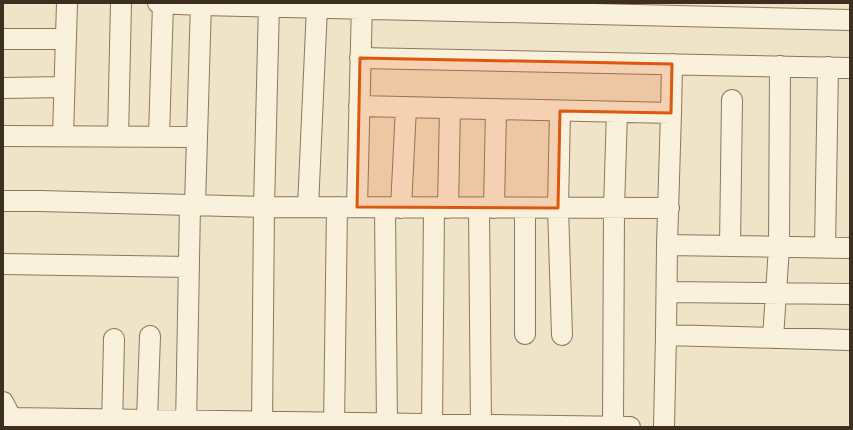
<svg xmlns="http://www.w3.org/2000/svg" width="853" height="430" font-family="'Libre Baskerville',serif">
  <rect width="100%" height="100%" fill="#f0e4c8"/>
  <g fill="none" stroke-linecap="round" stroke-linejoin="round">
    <defs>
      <path id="minor" d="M 158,3 L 201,5 L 850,20
        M 3,39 L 66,39
        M 360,58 L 850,68
        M 3,88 L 64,87
        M 359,106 L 671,113 L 667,245 L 666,335 L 664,427
        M 560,111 L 558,208 L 562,335
        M 671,113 L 672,64
        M 3,136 L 197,137
        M 63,136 L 67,3
        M 118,137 L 121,3
        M 159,137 L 163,3
        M 3,201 L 40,201 L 264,207 L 669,208
        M 195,205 L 201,3
        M 308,207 L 317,7
        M 357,207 L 362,3
        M 385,208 L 387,427
        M 401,208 L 406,107
        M 448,208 L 450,108
        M 479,208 L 481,427
        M 494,208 L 496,109
        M 525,208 L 525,334
        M 667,245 L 850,248
        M 730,246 L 732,100
        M 825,248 L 828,67
        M 3,264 L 189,267
        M 667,292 L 850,294
        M 666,335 L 850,340
        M 773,338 L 779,247 L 780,66
        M 3,402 L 16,427
        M 11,418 L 630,427
        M 147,420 L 150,336
        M 112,427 L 114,339
        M 186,427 L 190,205
        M 262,427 L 264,207 L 269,3
        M 334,427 L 337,207
        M 432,427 L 434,208
        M 613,427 L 614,208 L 617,112"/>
    </defs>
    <use href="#minor" stroke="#8d765c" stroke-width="22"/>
    <use href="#minor" stroke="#faf1dc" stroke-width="20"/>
  </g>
  <path fill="#df570d" fill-opacity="0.2" stroke="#df570d" stroke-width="3" stroke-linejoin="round" d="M 360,58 L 672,64 L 671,113 L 560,111 L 558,208 L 357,207 Z"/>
  <rect width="853" height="430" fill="none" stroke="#3d2e20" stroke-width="8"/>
</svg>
